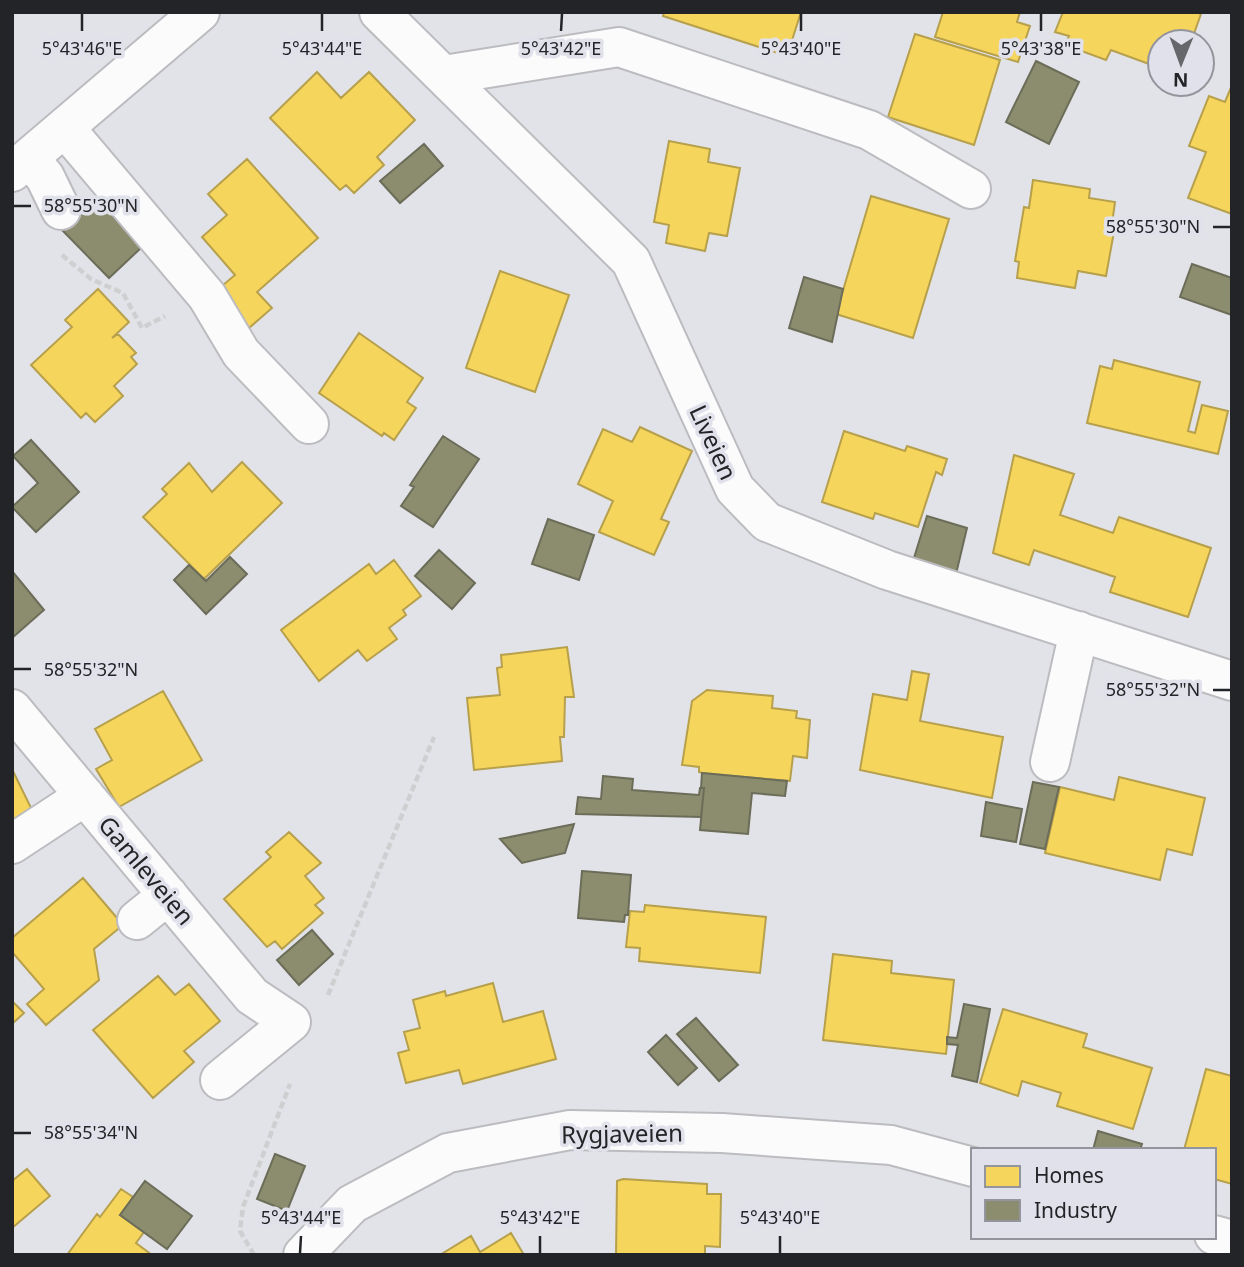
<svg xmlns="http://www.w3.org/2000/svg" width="1244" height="1267" font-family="'Noto Sans',sans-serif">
  <rect width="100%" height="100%" fill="#e2e3e8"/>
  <path fill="#f6d55c" stroke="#b7a04c" stroke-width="2" d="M 664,12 L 801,12 L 787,56 L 663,16 Z
    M 943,12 L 1020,12 L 1017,22 L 1030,26 L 1018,62 L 935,37 Z
    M 1063,12 L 1195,12 L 1201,14 L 1191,42 L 1160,42 L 1160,68 L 1111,50 L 1106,60 L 1065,45 L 1069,36 L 1055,32 Z
    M 915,34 L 1000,60 L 974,145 L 888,117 Z
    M 317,72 L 341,98 L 369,72 L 415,120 L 377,157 L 384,165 L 354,193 L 346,185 L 340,190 L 270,118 Z
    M 1232,85 L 1232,214 L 1188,198 L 1206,152 L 1189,146 L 1209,96 L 1225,102 Z
    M 669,141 L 710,149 L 708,162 L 740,168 L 727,236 L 709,233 L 705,251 L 666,243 L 669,225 L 654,222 Z
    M 247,159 L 318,238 L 257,292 L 272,308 L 249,328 L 216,291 L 235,275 L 202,237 L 227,215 L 208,194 Z
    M 1033,180 L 1090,189 L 1089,198 L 1115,202 L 1112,224 L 1108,225 L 1115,226 L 1106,276 L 1078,271 L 1075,288 L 1017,278 L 1019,262 L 1015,261 L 1024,207 L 1029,208 Z
    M 871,196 L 949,219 L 913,338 L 836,314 Z
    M 500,271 L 569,295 L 535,392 L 466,368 Z
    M 98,289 L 129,322 L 112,338 L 118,334 L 136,353 L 131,357 L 137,364 L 114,386 L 123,396 L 95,422 L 86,413 L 81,418 L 31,365 L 72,327 L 65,320 Z
    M 359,333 L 423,378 L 407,402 L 416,408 L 394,440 L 384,433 L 382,436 L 319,393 Z
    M 1114,360 L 1200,382 L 1188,431 L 1195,433 L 1202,405 L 1228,411 L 1218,454 L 1087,423 L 1100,366 L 1112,369 Z
    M 640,427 L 692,451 L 661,519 L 669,522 L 654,555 L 599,532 L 613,501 L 578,484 L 603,429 L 632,442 Z
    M 844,431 L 905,451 L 907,446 L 947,459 L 942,475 L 936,472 L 918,527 L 875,513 L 873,519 L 822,502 Z
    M 1014,455 L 1074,474 L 1060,515 L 1113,533 L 1119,517 L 1211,548 L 1188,617 L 1110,592 L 1115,577 L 1034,550 L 1029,565 L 993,553 Z
    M 242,462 L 282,503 L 204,579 L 143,517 L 167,494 L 162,489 L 189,463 L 212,492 Z
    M 394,560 L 421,596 L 403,610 L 406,615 L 389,628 L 397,639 L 367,661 L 358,650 L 319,681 L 281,630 L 369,564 L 376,574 Z
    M 567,647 L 574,697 L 565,697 L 564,737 L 560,737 L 562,761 L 474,770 L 467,698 L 500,695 L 497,668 L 502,667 L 501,655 Z
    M 912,671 L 929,674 L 920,721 L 1003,737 L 992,798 L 860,770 L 873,694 L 907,700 Z
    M 707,690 L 773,696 L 772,708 L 797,711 L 796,718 L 810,720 L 807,758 L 793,756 L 790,781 L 702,773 L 699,772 L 699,767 L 682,765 L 692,701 Z
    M 163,691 L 202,760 L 119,807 L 96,769 L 112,760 L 95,729 Z
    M 12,769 L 34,814 L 12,826 Z
    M 1119,777 L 1205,798 L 1192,855 L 1167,849 L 1160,880 L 1045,853 L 1060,787 L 1114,800 Z
    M 289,832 L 321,863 L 305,876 L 324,898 L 315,905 L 323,913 L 282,949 L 275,941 L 267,947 L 224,899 L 271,857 L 266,852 Z
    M 83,878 L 123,925 L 94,949 L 99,980 L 46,1025 L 27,1004 L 44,989 L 12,952 L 12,938 Z
    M 645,905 L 766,917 L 760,973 L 639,961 L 640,948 L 626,947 L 630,911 L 644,912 Z
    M 833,954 L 892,961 L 891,973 L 954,980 L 946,1054 L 823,1040 Z
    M 158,976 L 175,995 L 189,984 L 220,1021 L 184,1051 L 194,1062 L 153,1098 L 93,1030 Z
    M 493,983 L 503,1022 L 543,1011 L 556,1059 L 463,1084 L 459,1070 L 406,1083 L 398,1053 L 409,1050 L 404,1032 L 420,1028 L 413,1000 L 445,991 L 446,996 Z
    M 12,1001 L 24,1013 L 12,1024 Z
    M 1003,1009 L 1087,1034 L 1083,1047 L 1152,1068 L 1133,1129 L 1057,1106 L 1061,1093 L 1022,1081 L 1018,1096 L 980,1083 Z
    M 1206,1069 L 1232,1076 L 1232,1184 L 1214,1179 L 1214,1150 L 1184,1150 Z
    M 27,1169 L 50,1196 L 12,1228 L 12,1181 Z
    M 623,1179 L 707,1184 L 707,1194 L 721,1194 L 720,1247 L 705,1246 L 705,1254 L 616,1255 L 617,1181 Z
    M 121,1189 L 133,1197 L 120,1215 L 144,1232 L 136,1243 L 152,1255 L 67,1255 L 97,1214 L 100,1217 Z
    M 511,1233 L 524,1255 L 440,1255 L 471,1236 L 480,1252 Z"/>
  <path fill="#8c8c6e" stroke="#6c6d59" stroke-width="2" d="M 1036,61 L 1079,82 L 1049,144 L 1006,122 Z
    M 424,144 L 443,166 L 400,203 L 380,181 Z
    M 97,199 L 142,247 L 109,278 L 63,231 Z
    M 1192,264 L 1232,278 L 1232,315 L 1180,297 Z
    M 804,277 L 843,289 L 832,342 L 789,328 Z
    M 443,436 L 479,459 L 433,527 L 401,506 L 414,487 L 410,485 Z
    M 31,440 L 79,492 L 36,532 L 12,507 L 38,483 L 13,456 Z
    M 927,516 L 967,528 L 956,574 L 913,561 Z
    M 548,519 L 594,535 L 579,580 L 532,564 Z
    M 439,550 L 475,583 L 452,609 L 415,576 Z
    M 230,557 L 247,574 L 206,614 L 174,580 L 189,565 L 206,581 Z
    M 12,571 L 44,610 L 12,638 Z
    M 702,773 L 787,781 L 785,796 L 752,793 L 748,834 L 700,830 L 704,788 L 701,788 Z
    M 603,776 L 633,779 L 632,790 L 699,795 L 700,788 L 704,788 L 701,817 L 576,814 L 578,797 L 601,799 Z
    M 1033,782 L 1059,787 L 1045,849 L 1020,844 Z
    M 986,802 L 1022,809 L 1016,842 L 981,836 Z
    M 574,824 L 565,853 L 522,863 L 500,839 Z
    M 582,871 L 631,875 L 628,915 L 625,915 L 624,922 L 578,918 Z
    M 312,930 L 333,954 L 299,985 L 277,960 Z
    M 964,1004 L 990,1009 L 977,1082 L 952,1076 L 958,1045 L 947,1044 L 947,1037 L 957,1038 Z
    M 696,1018 L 738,1065 L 719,1081 L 677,1034 Z
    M 666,1035 L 697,1068 L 678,1085 L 648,1052 Z
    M 1098,1131 L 1142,1144 L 1140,1150 L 1093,1150 Z
    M 275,1154 L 305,1166 L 287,1211 L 257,1199 Z
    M 145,1181 L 192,1216 L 167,1249 L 120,1215 Z"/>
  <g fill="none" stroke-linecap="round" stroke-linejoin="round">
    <defs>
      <path id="minor" d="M 379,12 L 631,261 L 735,489 L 767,522 L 887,570 L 1232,681
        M 444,75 L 619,47 L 869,130 L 971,189
        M 65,128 L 207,296 L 241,353 L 309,424
        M 29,158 L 45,177 L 61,210
        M 12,172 L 200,12
        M 12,709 L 252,996 L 291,1022 L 220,1080
        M 1050,762 L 1079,631
        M 12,844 L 85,796
        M 137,920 L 168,895
        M 1214,1235 L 1232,1240
        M 303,1255 L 352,1204 L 448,1153 L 570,1130 L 722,1133 L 891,1145 L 973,1167"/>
    </defs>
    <use href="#minor" stroke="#bcbcc0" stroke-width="42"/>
    <path stroke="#cecfd0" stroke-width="4.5" stroke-dasharray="7 3.5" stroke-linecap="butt" d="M 62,255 L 91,279 L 123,293 L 142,328 L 165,316
      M 328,995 L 434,737
      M 254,1255 L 240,1231 L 243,1207 L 290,1084"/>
    <use href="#minor" stroke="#fbfbfc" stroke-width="38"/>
  </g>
  <path fill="none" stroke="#232427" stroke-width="2.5" d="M 82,31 L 82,14M 322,31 L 322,14M 561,31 L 562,14M 801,31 L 801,14M 1041,31 L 1041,14M 14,206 L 31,206M 1213,227 L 1230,227M 14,669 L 31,669M 1213,690 L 1230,690M 14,1133 L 31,1133M 300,1253 L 301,1236M 540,1253 L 540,1236M 780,1253 L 780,1236"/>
  <g text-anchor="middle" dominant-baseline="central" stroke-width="7" stroke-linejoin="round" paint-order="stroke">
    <g font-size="24" fill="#232427" stroke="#e0e1ea">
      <text transform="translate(714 442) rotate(65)">Liveien</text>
      <text transform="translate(147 870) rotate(50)">Gamleveien</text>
      <text transform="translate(622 1133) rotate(-1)">Rygjaveien</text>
    </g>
  </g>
  <g font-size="18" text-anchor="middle" fill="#232427" stroke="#e0e1ea" stroke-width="7" stroke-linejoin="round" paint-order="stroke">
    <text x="82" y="55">5°43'46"E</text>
    <text x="322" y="55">5°43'44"E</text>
    <text x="561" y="55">5°43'42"E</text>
    <text x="801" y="55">5°43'40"E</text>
    <text x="1041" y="55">5°43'38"E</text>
    <text x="91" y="212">58°55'30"N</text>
    <text x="1153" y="233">58°55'30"N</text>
    <text x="91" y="676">58°55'32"N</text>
    <text x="1153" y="696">58°55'32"N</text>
    <text x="91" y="1139">58°55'34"N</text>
    <text x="301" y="1224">5°43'44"E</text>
    <text x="540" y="1224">5°43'42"E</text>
    <text x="780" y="1224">5°43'40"E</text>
  </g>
  <rect width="1244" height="1267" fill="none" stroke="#232427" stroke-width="28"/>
  <rect x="971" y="1148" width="245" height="91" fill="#e0e1ea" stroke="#94959c" stroke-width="2"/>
  <rect x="985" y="1166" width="35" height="21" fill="#f6d55c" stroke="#94959c" stroke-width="2"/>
  <text x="1034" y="1183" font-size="21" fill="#232427">Homes</text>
  <rect x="985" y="1200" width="35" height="21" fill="#8c8c6e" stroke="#94959c" stroke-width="2"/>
  <text x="1034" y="1218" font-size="21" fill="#232427">Industry</text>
  <g transform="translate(1181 63) rotate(181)"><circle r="33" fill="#e0e1ea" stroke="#94959c" stroke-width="2"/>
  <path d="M0-5L12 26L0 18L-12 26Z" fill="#66676b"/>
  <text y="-10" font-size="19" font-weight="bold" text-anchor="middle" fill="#232427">N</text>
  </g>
</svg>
